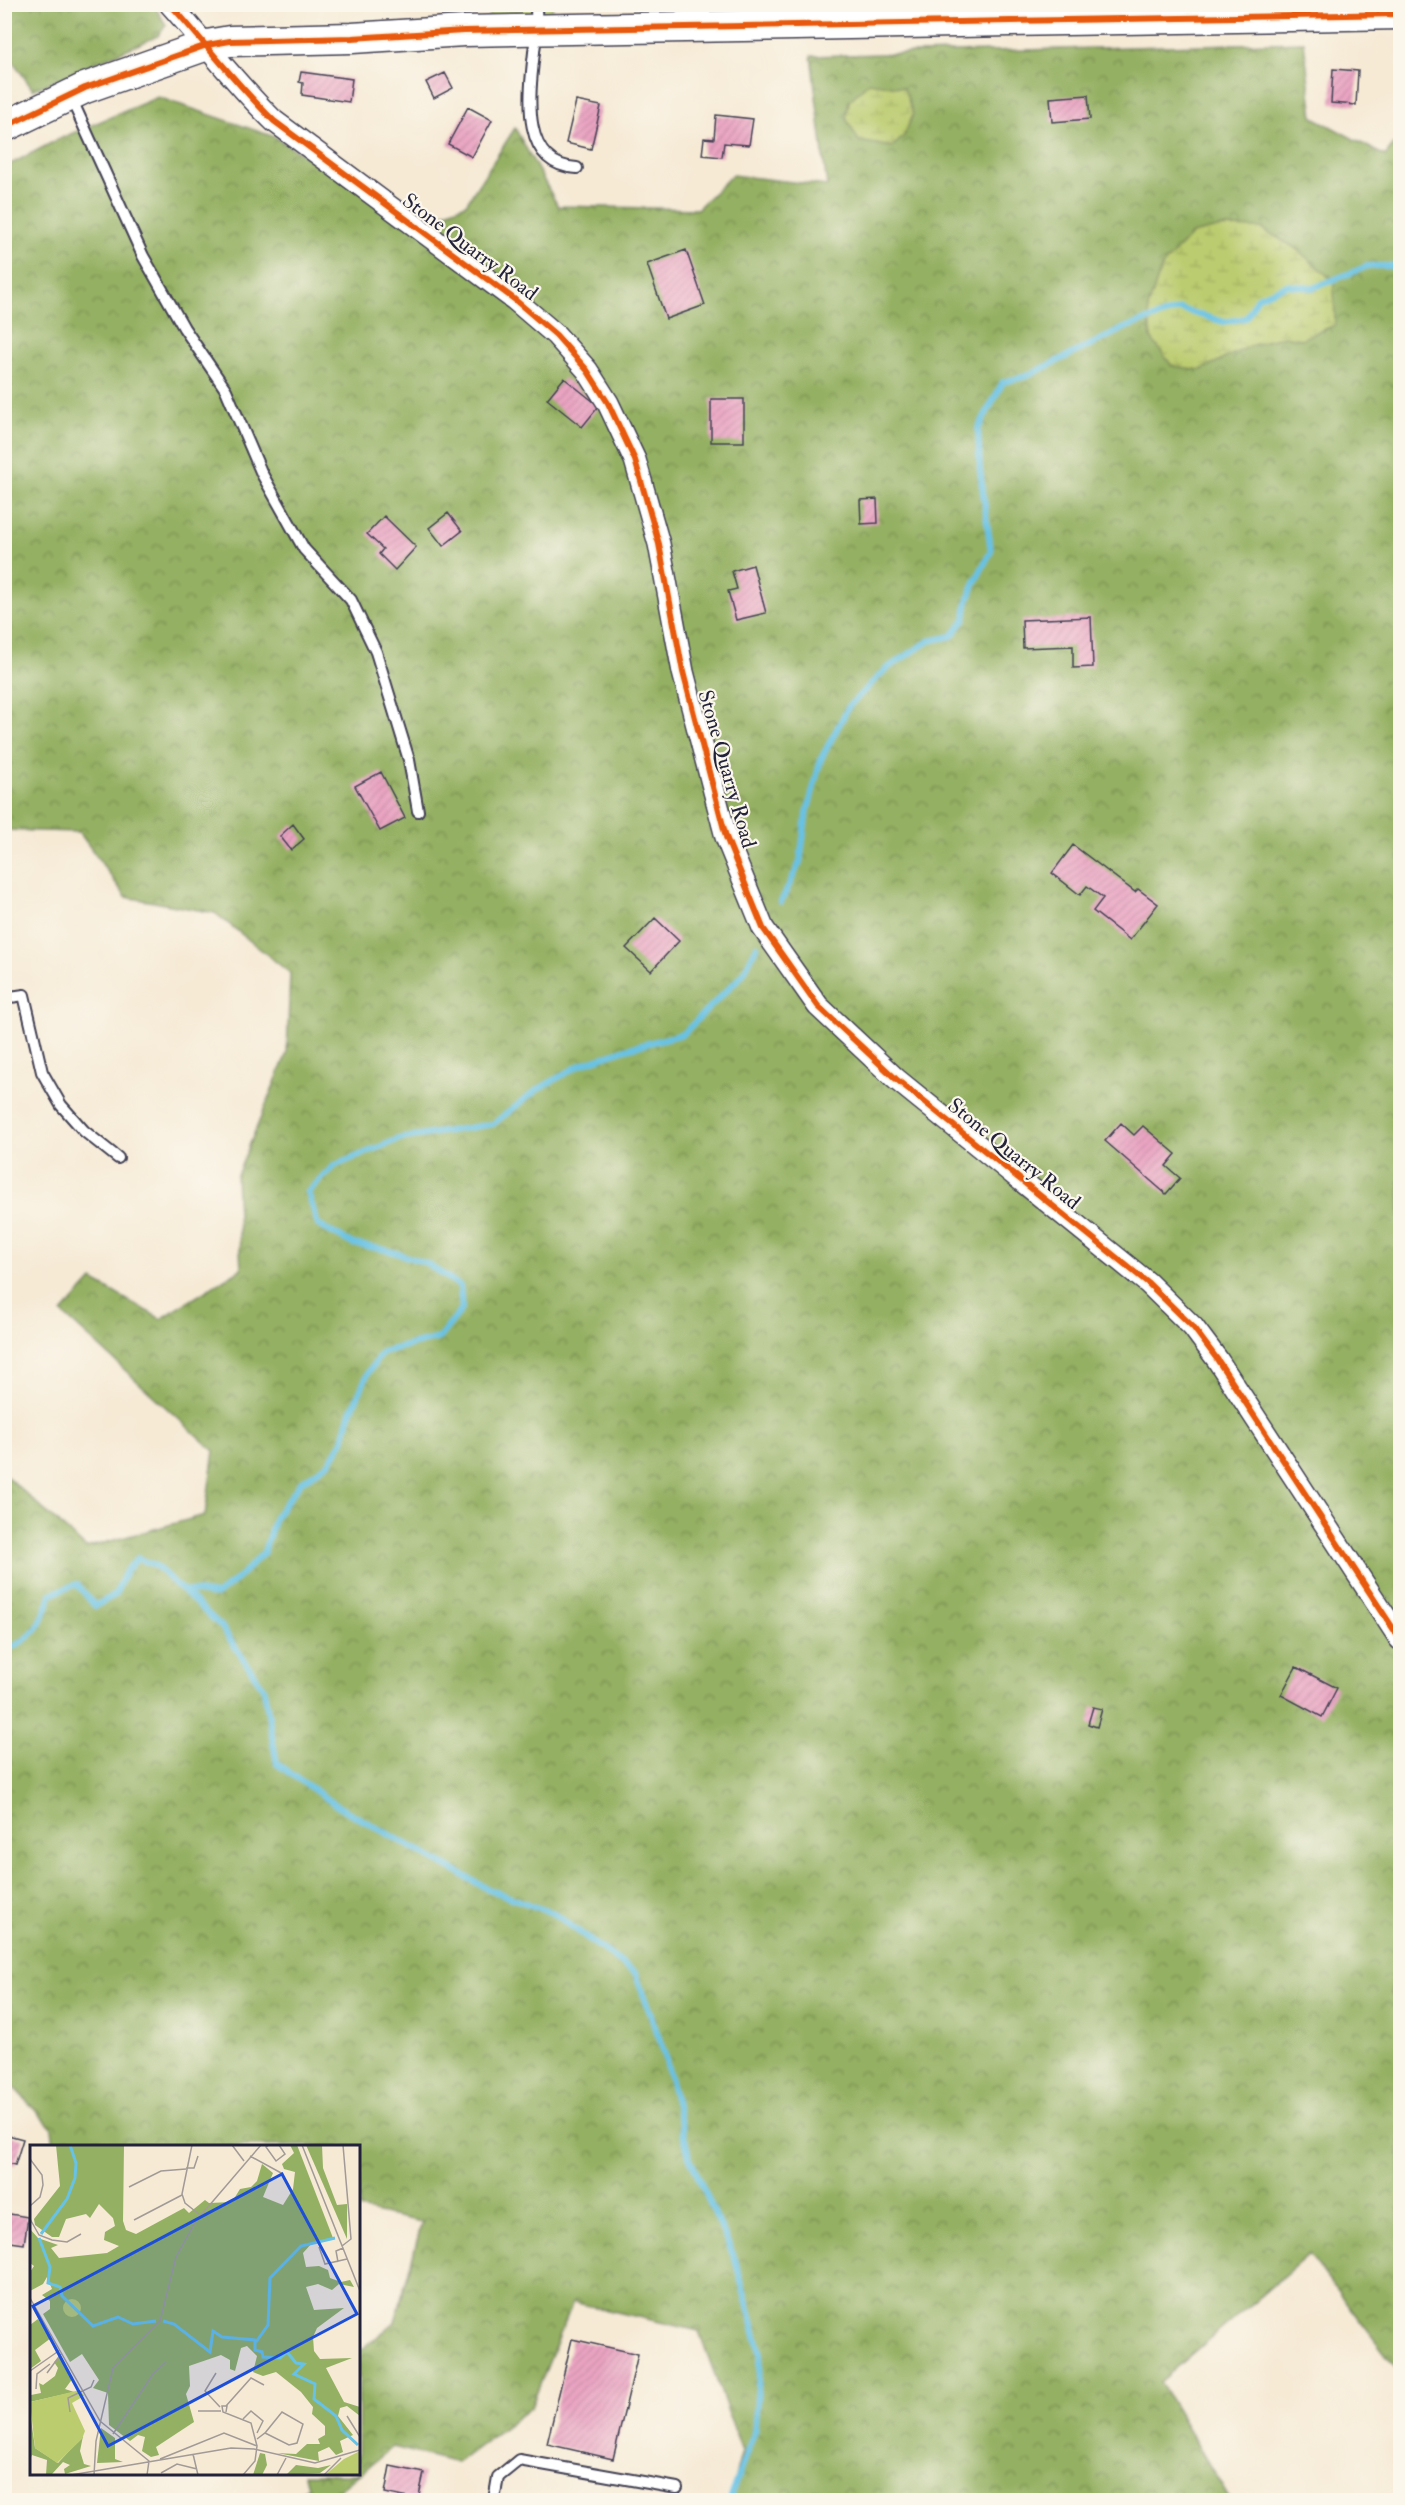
<svg xmlns="http://www.w3.org/2000/svg" width="1405" height="2505" font-family="'IM FELL Double Pica',serif">
  <defs>
    <pattern id="forest-crowns" width="20" height="18" patternUnits="userSpaceOnUse" patternTransform="scale(1.5)"><rect width="20" height="18" fill="#94b062"/><path d="M2 6a3 3 0 1 1 6 0M12 15a3 3 0 1 1 6 0" fill="none" stroke="#788f52"/></pattern>
    <pattern id="wetland-marsh" width="20" height="14" patternUnits="userSpaceOnUse" patternTransform="scale(1.5)"><rect width="20" height="14" fill="#bbcc6f"/><path d="M1 5h8M5 5V1M11 12h8M15 12V8" fill="none" stroke="#a0af61"/></pattern>
    <pattern id="park-tufts" width="24" height="20" patternUnits="userSpaceOnUse" patternTransform="scale(1.5)"><rect width="24" height="20" fill="#bbcc6f"/><path d="M3 7l-1-3M5 7V3M7 7l1-3M15 17l-1-3M17 17v-4M19 17l1-3" fill="none" stroke="#a0af61"/></pattern>
    <pattern id="building-hatch" width="6" height="6" patternUnits="userSpaceOnUse" patternTransform="scale(1.5)"><rect width="6" height="6" fill="#eaa4c2"/><path d="M-1 1l2-2M0 6l6-6M5 7l2-2" fill="none" stroke="#c88da8"/></pattern>
  </defs>
  <rect width="100%" height="100%" fill="#fbf7ec"/>
  <filter id="ink" filterUnits="userSpaceOnUse"><feTurbulence type="fractalNoise" baseFrequency=".0167" numOctaves="2"/><feDisplacementMap in="SourceGraphic" scale="12" xChannelSelector="R" yChannelSelector="G"/><feConvolveMatrix kernelMatrix="1 2 1 2 8 2 1 2 1" color-interpolation-filters="sRGB"/></filter>
  <filter id="wash" filterUnits="userSpaceOnUse"><feTurbulence type="fractalNoise" baseFrequency=".008" numOctaves="4" result="noise"/><feDisplacementMap in="SourceGraphic" scale="24" xChannelSelector="R" yChannelSelector="G"/><feGaussianBlur stdDeviation="1.35" result="paint"/><feColorMatrix in="noise" values="0 0 0 0 0 0 0 0 0 0 0 0 0 0 0 0 0 1.4 0 .05"/><feComposite in="paint" operator="in"/></filter>
  <g filter="url(#wash)">
    <rect width="100%" height="100%" fill="#f6ead5"/>
    <path fill="url(#forest-crowns)" stroke="#5b694e" stroke-width="1.5" d="M 5,4 L 154,5 L 166,25 L 158,36 L 33,90 L 13,61 L 5,57 Z
      M 682,5 L 900,5 L 900,9 L 682,10 Z
      M 1304,42 L 1313,117 L 1385,156 L 1400,137 L 1400,1956 L 1391,1993 L 1400,2009 L 1400,2373 L 1309,2254 L 1160,2382 L 1230,2500 L 729,2500 L 742,2451 L 699,2331 L 573,2302 L 531,2407 L 457,2463 L 393,2447 L 327,2500 L 288,2500 L 307,2487 L 304,2474 L 358,2474 L 359,2352 L 395,2322 L 422,2222 L 359,2209 L 358,2146 L 54,2146 L 52,2128 L 5,2078 L 4,1474 L 86,1548 L 205,1515 L 214,1451 L 62,1313 L 92,1280 L 161,1319 L 241,1269 L 236,1178 L 287,1053 L 290,973 L 215,913 L 126,897 L 79,832 L 5,830 L 5,167 L 59,139 L 158,97 L 275,137 L 415,225 L 466,204 L 515,128 L 558,206 L 697,209 L 732,175 L 827,186 L 811,56 Z"/>
    <path fill="url(#wetland-marsh)" stroke="#6e7755" stroke-width="1.5" d="M 869,82 L 904,88 L 913,114 L 904,136 L 892,147 L 859,141 L 846,118 L 849,101 Z
      M 1222,227 L 1261,228 L 1295,248 L 1334,281 L 1335,325 L 1301,339 L 1284,336 L 1250,346 L 1201,370 L 1172,366 L 1151,338 L 1148,307 L 1162,266 L 1192,234 Z"/>
    <path fill="url(#park-tufts)" stroke="#6e7755" stroke-width="1.5" d="M 489,5 L 553,5 L 551,15 L 489,18 Z"/>
    <g fill="none" stroke-linecap="round" stroke-linejoin="round">
      <path stroke="#67c2e5" stroke-width="6" d="M 781,902 L 800,862 L 806,817 L 821,759 L 849,706 L 886,669 L 929,641 L 952,636 L 965,619 L 967,604 L 975,582 L 991,551 L 980,470 L 978,429 L 1003,382 L 1027,376 L 1127,327 L 1180,309 L 1224,322 L 1246,318 L 1258,297 L 1287,285 L 1313,288 L 1368,266 L 1400,266
        M 183,1591 L 221,1626 L 264,1689 L 277,1764 L 339,1807 L 488,1889 L 555,1914 L 636,1974 L 664,2052 L 689,2156 L 735,2259 L 761,2354 L 754,2433 L 729,2500
        M 4,1651 C 36,1637 42,1626 51,1594 L 77,1584 L 95,1606 L 115,1595 L 126,1571 L 138,1558 L 156,1566 L 182,1590 L 217,1595 L 239,1577 L 264,1552 L 275,1517 L 301,1482 L 329,1463 L 343,1441 L 349,1417 L 368,1373 L 382,1352 L 439,1338 L 462,1309 L 460,1286 L 426,1263 L 387,1250 L 353,1244 L 318,1225 L 308,1192 L 334,1166 L 399,1139 L 493,1124 L 537,1090 L 580,1065 L 626,1049 L 683,1034 L 743,974 L 757,946"/>
    </g>
    <g id="blocks">
      <path fill="url(#building-hatch)" d="M 1333,69 L 1358,71 L 1356,105 L 1331,103 Z
        M 301,72 L 352,79 L 349,102 L 302,95 L 303,83 L 299,82 Z
        M 445,73 L 453,88 L 434,98 L 426,82 Z
        M 1088,95 L 1090,119 L 1052,122 L 1050,98 Z
        M 576,101 L 601,106 L 591,149 L 566,143 Z
        M 468,107 L 492,120 L 472,157 L 448,144 Z
        M 716,115 L 753,119 L 749,145 L 724,143 L 722,157 L 702,155 L 704,138 L 714,139 Z
        M 686,250 L 705,305 L 666,319 L 647,264 Z
        M 564,378 L 599,406 L 582,427 L 547,399 Z
        M 711,399 L 744,399 L 744,442 L 711,442 Z
        M 877,499 L 878,523 L 861,524 L 860,500 Z
        M 448,513 L 462,531 L 443,546 L 429,528 Z
        M 384,516 L 416,547 L 395,570 L 379,554 L 383,549 L 367,534 Z
        M 753,565 L 766,613 L 736,620 L 728,591 L 737,589 L 732,571 Z
        M 1091,617 L 1093,667 L 1073,668 L 1073,646 L 1023,648 L 1022,620 Z
        M 381,772 L 405,818 L 380,831 L 355,786 Z
        M 293,824 L 304,839 L 291,850 L 280,836 Z
        M 1073,845 L 1135,892 L 1138,889 L 1158,904 L 1130,940 L 1093,911 L 1103,898 L 1087,886 L 1080,895 L 1052,873 Z
        M 655,918 L 679,941 L 651,971 L 626,948 Z
        M 1121,1123 L 1134,1135 L 1143,1126 L 1176,1154 L 1166,1166 L 1180,1178 L 1166,1194 L 1105,1141 Z
        M 1296,1667 L 1337,1688 L 1322,1717 L 1281,1695 Z
        M 1093,1707 L 1102,1709 L 1097,1727 L 1088,1724 Z
        M 4,2134 L 23,2139 L 15,2165 L 4,2162 Z
        M 4,2213 L 28,2217 L 24,2244 L 4,2241 Z
        M 572,2339 L 638,2354 L 613,2459 L 547,2444 Z
        M 390,2466 L 424,2473 L 418,2500 L 385,2493 Z"/>
    </g>
  </g>
  <g filter="url(#ink)">
    <use href="#blocks" fill-opacity="0" stroke="#424052" stroke-width="1.5"/>
    <g fill="none" stroke-linecap="round" stroke-linejoin="round">
      <defs>
        <path id="lane" d="M 536,4 C 536,14 537,23 536,32 C 533,75 512,165 577,168
          M 71,98 L 143,256 L 184,328 L 226,390 L 262,474 L 304,549 L 351,600 L 376,652 L 409,760 L 418,811
          M 4,998 L 24,995 L 42,1072 L 61,1105 L 84,1131 L 118,1158
          M 494,2500 L 498,2477 L 519,2460 L 677,2488"/>
        <path id="street" d="M 170,4 C 205,43 236,84 274,121 L 514,299 L 556,335 L 587,370 L 608,403 L 635,460 L 659,544 L 683,672 L 726,837 L 763,928 L 818,1006 L 896,1079 L 1148,1283 L 1193,1327 L 1217,1359 L 1400,1639"/>
        <path id="secondary" d="M 4,127 L 85,88 L 207,45 L 230,41 L 352,38 L 464,31 L 1400,14"/>
      </defs>
      <use href="#lane" stroke="#424052" stroke-width="14"/>
      <use href="#street" stroke="#424052" stroke-width="24"/>
      <use href="#secondary" stroke="#424052" stroke-width="33"/>
      <use href="#lane" stroke="#fff" stroke-width="10"/>
      <use href="#street" stroke="#fff" stroke-width="21"/>
      <use href="#secondary" stroke="#fff" stroke-width="30"/>
      <defs>
        <path id="cycleway" d="M 170,4 C 205,43 236,84 274,121 L 514,299 L 556,335 L 587,370 L 608,403 L 635,460 L 659,544 L 683,672 L 726,837 L 763,928 L 818,1006 L 896,1079 L 1148,1283 L 1193,1327 L 1217,1359 L 1400,1639
          M 4,127 L 85,88 L 207,45 L 230,41 L 352,38 L 464,31 L 1400,14"/>
      </defs>
      <use href="#cycleway" stroke="#fbf7ec" stroke-width="10"/>
      <use href="#cycleway" stroke="#e8590c" stroke-width="6"/>
    </g>
  </g>
  <g text-anchor="middle" dominant-baseline="central" stroke-width="4.5" stroke-linejoin="round" paint-order="stroke">
    <g font-size="21" fill="#22223b" stroke="#fbf7ec">
      <text transform="translate(470 247) rotate(37)">Stone Quarry Road</text>
      <text transform="translate(727 769) rotate(74)">Stone Quarry Road</text>
      <text transform="translate(1014 1154) rotate(39)">Stone Quarry Road</text>
    </g>
  </g>
  <g transform="translate(30 2145)">
    <rect width="330" height="330" fill="#f6ead5"/>
    <path d="M 26,0 L 94,0 L 93,76 L 96,85 L 106,89 L 154,63 L 159,68 L 175,55 L 179,58 L 202,57 L 210,44 L 221,42 L 227,36 L 232,19 L 243,28 L 233,52 L 253,60 L 263,44 L 265,27 L 254,24 L 252,19 L 264,8 L 260,0 L 267,0 L 303,93 L 282,98 L 273,108 L 276,122 L 289,121 L 298,125 L 300,133 L 311,137 L 320,135 L 324,142 L 309,139 L 302,145 L 288,139 L 276,142 L 284,165 L 314,163 L 287,183 L 283,192 L 284,206 L 290,214 L 322,213 L 296,223 L 314,257 L 330,262 L 330,271 L 317,261 L 310,263 L 308,271 L 323,290 L 310,296 L 313,307 L 306,310 L 299,302 L 288,307 L 289,316 L 247,308 L 266,309 L 277,299 L 290,299 L 288,294 L 295,290 L 295,281 L 282,269 L 283,262 L 271,247 L 246,227 L 233,231 L 223,227 L 227,211 L 217,201 L 211,203 L 205,226 L 200,224 L 200,215 L 191,210 L 159,221 L 160,241 L 156,249 L 164,277 L 126,302 L 129,310 L 121,312 L 112,306 L 115,292 L 108,290 L 100,296 L 79,280 L 78,248 L 63,243 L 69,235 L 52,209 L 40,217 L 13,169 L 20,164 L 20,156 L 12,150 L 22,144 L 17,132 L 13,139 L 0,146 L 0,127 L 4,121 L 0,118 L 0,84 L 8,93 L 28,100 L 21,103 L 29,113 L 77,108 L 89,101 L 74,95 L 75,87 L 85,81 L 83,73 L 69,59 L 60,73 L 56,69 L 36,74 L 29,92 L 22,92 L 5,80 L 4,74 L 30,41 ZM 276,0 L 292,0 L 293,23 L 307,60 L 317,59 L 317,94 ZM 8,174 L 21,193 L 5,205 L 11,216 L 0,224 L 0,180 ZM 31,211 L 43,233 L 35,244 L 44,247 L 0,257 L 0,246 L 1,250 L 11,248 L 9,238 L 13,240 L 25,231 L 28,223 L 24,217 ZM 0,267 L 5,303 L 28,318 L 53,291 L 50,306 L 54,319 L 61,321 L 35,329 L 34,324 L 40,320 L 33,317 L 22,329 L 16,330 L 17,315 L 2,310 L 0,314 ZM 71,283 L 85,293 L 85,314 L 93,317 L 67,318 ZM 230,308 L 235,309 L 237,320 L 232,330 L 223,330 ZM 266,320 L 288,323 L 301,320 L 290,328 L 256,330 Z" fill="#94b062"/>
    <path d="M33 163a9 9 0 1 1 18 0a9 9 0 1 1-18 0Z" fill="#bbcc6f"/>
    <path d="M 50,245 L 54,251 L 42,258 L 55,286 L 52,294 L 27,318 L 5,303 L 0,257 ZM 330,306 L 330,330 L 295,330 L 314,314 Z" fill="#bbcc6f"/>
    <path d="M 24,254 L 28,276 L 16,276 L 6,269 L 2,259 ZM31 284a10 10 0 1 1 20 0a10 10 0 1 1-20 0ZM 23,292 L 40,296 L 27,314 L 12,299 Z" fill="#bbcc6f"/>
    <path fill="none" stroke="#67c2e5" stroke-width="3" d="M 11,89 L 37,54 L 45,33 L 46,18 L 40,0M 9,93 L 20,122 L 18,138 L 30,142 L 32,151 L 63,181 L 88,172 L 103,179 L 126,176M 133,176 L 144,179 L 180,207 L 183,186 L 192,192 L 225,195 L 225,205 L 232,207 L 233,212 L 250,213 L 257,207 L 266,218 L 274,219 L 264,229 L 285,239 L 284,254 L 306,271 L 312,285 L 328,300M 226,197 L 238,180 L 240,133 L 271,101 L 305,93"/>
    <path fill="none" stroke="#a19a97" stroke-width="1.5" d="M 162,0 L 152,49 L 155,58 L 170,70M 202,0 L 214,16M 239,0 L 236,2 L 246,16 L 255,9 L 249,0M 272,0 L 330,146M 220,11 L 253,29M 0,14 L 12,30 L 13,40 L 10,52 L 0,61M 156,23 L 164,23 L 168,11M 99,42 L 131,26 L 156,24M 0,74 L 9,90 L 22,95 L 37,97 L 51,89M 104,75 L 152,50M 312,101 L 321,94 L 313,0M 289,102 L 295,119 L 317,114M 308,117 L 306,106 L 313,103M 0,153 L 70,276 L 119,316 L 117,330M 0,226 L 30,205M 17,228 L 31,209M 186,228 L 175,246 L 190,262M 6,244 L 7,229 L 20,219M 196,261 L 221,233 L 234,240M 168,266 L 191,266M 40,267 L 38,253 L 61,242 L 64,235M 196,267 L 197,261 L 192,261 L 193,267 L 221,278 L 227,301M 317,271 L 330,292M 213,274 L 221,266 L 233,276 L 227,288M 83,289 L 123,229 L 136,217M 227,294 L 235,288 L 259,300 L 267,298 L 273,279 L 252,267 L 235,288M 163,309 L 168,330M 130,314 L 194,288 L 227,301 L 225,316 L 213,330M 131,328 L 147,319 L 167,324M 41,330 L 201,303 L 224,304 L 285,318 L 330,305M 64,330 L 66,296 L 83,223 L 130,176 L 146,112 L 166,76 L 231,0M 247,330 L 256,313M 294,330 L 311,313"/>
    <path fill="#1d4ed8" fill-opacity="0.15" stroke="#1d4ed8" stroke-width="3" d="M 252,29 L 327,169 L 78,301 L 3,161 Z"/>
    <rect width="330" height="330" fill="none" stroke="#22223b" stroke-width="3"/>
  </g>
  <rect width="1405" height="2505" fill="none" stroke="#fbf7ec" stroke-width="24"/>
</svg>
